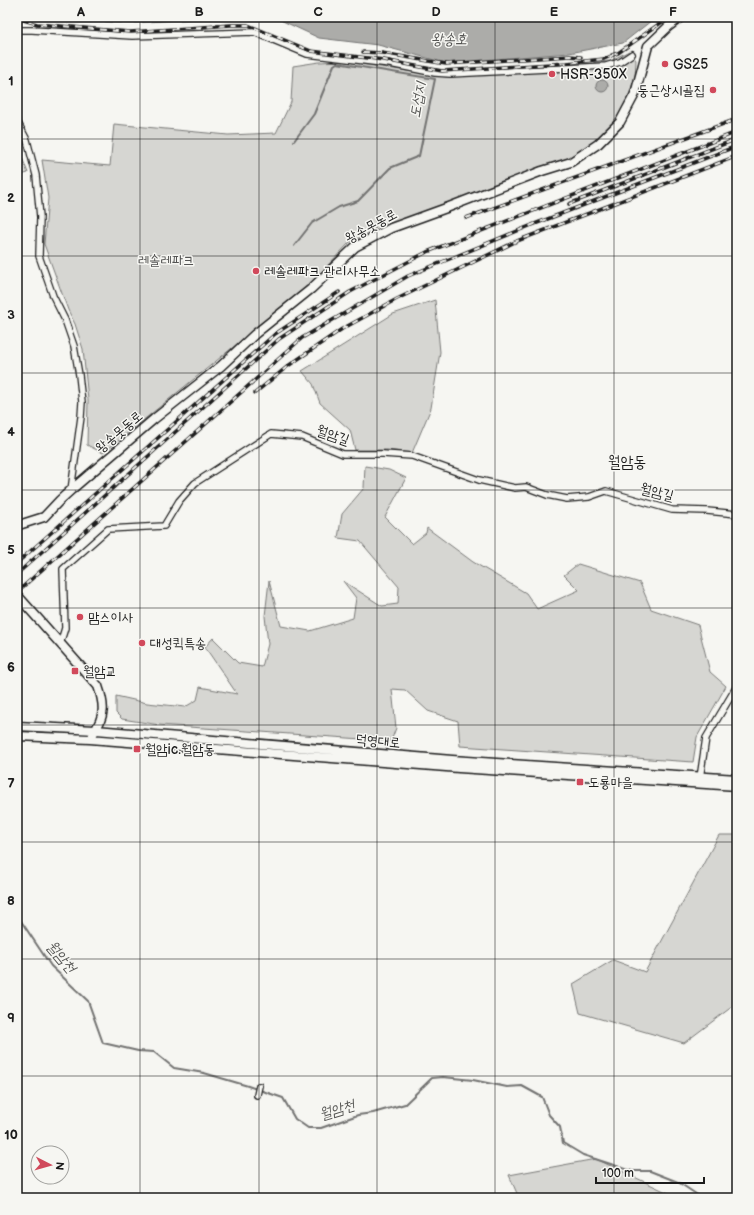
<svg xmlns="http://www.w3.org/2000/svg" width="754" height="1215" font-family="'Balsamiq Sans','Poor Story',sans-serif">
  <rect width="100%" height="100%" fill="#f6f6f2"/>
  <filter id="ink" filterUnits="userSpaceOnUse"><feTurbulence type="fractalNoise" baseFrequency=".025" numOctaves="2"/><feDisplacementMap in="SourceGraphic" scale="8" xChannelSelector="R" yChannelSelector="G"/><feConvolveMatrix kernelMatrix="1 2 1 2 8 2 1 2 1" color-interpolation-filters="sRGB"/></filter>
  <g filter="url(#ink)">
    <path fill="#d6d6d2" stroke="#797977" d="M 27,17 L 228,17 L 131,23 Z
      M 629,51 L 636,60 L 635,77 L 629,95 L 617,118 L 594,144 L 570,159 L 388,225 L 350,242 L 307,287 L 103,453 L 87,445 L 88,400 L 83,349 L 75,324 L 68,310 L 44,244 L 48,198 L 42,160 L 110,166 L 114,124 L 228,135 L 276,133 L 291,102 L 293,66 L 319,62 L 342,61 L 446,77 L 577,70 L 596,62 L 610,61 Z
      M 17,144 L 28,173 L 17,176 Z
      M 435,300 L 440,352 L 431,408 L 412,453 L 387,450 L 355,450 L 350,430 L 320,403 L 313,384 L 302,371 L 393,314 Z
      M 365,466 L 389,470 L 406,478 L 385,517 L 412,544 L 426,533 L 427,528 L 473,562 L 526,593 L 537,609 L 579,590 L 564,575 L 578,564 L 640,583 L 651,609 L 698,625 L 710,672 L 726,686 L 697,737 L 693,762 L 460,746 L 458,721 L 428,711 L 405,690 L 392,689 L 396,728 L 391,741 L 160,725 L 122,719 L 116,713 L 116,696 L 147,703 L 185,707 L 197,700 L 200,687 L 237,694 L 205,647 L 213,638 L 238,663 L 262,667 L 268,644 L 265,616 L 269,581 L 281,626 L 310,631 L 353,618 L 356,598 L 343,581 L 382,606 L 398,604 L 399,587 L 360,541 L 338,538 L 342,514 L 364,488 Z
      M 719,835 L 737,835 L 737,1003 L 684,1043 L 580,1013 L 573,984 L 613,960 L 645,972 Z
      M 596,1159 L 679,1198 L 519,1198 L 509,1175 Z"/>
    <path fill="#acaca9" stroke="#727271" d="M 274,17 L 656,17 L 623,43 L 569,53 L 446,63 L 378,45 L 319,38 Z
      M596 86a6 6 0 1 1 12 0a6 6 0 1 1-12 0Z"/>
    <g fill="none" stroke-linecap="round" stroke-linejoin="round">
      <path stroke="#727271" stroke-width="2" d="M 294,141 L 314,114 L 334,65 L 337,63 L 435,79 L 419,156 L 390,168 L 358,201 L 339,207 L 312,223 L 294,246
        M 17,915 L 51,966 L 88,1001 L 103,1043 L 138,1051 L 154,1052 L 174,1068 L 204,1073 L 248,1086 L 283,1098 L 295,1119 L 308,1128 L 321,1128 L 358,1115 L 373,1113 L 405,1104 L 432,1078 L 443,1077 L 473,1080 L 507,1087 L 522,1086 L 542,1097 L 549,1115 L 560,1127 L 563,1143 L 583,1155 L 632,1171 L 650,1171 L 678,1182 L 702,1198"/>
      <defs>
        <path id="street" d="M 17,30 L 32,30 L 132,36 L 254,32 L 307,54 L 390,64 L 435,73 L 450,74 L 606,66 L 620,62 L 632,54
          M 17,121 L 27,140 L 36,175 L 40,217 L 39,256 L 53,296 L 65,320 L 74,346 L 79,375 L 82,402 L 81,417 L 71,490
          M 17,396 L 17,399
          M 60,644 L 65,628 L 63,569 L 108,529 L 164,526 L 179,501 L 195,483 L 271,434 L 302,437 L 343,454 L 383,454 L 412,456 L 479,480 L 515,488 L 526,487 L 547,495 L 567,499 L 589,497 L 606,491 L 672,510 L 707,511 L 737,514
          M 700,778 L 706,738 L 737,686
          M 257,1095 L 259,1086"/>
        <path id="secondary" d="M 17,524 L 22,524 L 44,517 L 60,500 L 71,490 L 154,419 L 221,366 L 255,334 L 311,289 L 355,247 L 391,228 L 449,207 L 542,171 L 571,162 L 598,144 L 620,122 L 635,94 L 648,46 L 669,26 L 681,17
          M 17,595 L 98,686 C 105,706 105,716 93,734
          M 17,726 L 96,730 L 452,760 L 737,779
          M 17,736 L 90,739 L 459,768 L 737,786"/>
      </defs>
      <use href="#street" stroke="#1c1c1c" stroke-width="8"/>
      <use href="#secondary" stroke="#1c1c1c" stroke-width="11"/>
      <use href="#street" stroke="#f6f6f2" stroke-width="5.5"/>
      <use href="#secondary" stroke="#f6f6f2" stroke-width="8"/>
      <defs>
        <path id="rail" d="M 17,18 L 37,24 L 130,32 L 231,25 L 248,25 L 311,51 L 384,60 L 442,71 L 567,63 L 604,59 L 618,53
          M 363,52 L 382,53 L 446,64 L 570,56 L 581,57
          M 612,55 L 618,53 L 669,17
          M 569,204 L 737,139
          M 466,218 L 737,119
          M 255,393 L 288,366 L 342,329 L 397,299 L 517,241 L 737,156
          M 17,563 L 275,334 L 339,292
          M 17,574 L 279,339 L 350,292 L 427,252 L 737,132
          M 17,592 L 302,338 L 408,276 L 532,225 L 737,146"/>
      </defs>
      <use href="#rail" stroke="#1c1c1c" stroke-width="3.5"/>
      <use href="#rail" stroke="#f6f6f2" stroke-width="2" stroke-dasharray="6" stroke-linecap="butt"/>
    </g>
  </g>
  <path fill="none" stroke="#1c1c1c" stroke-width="1" stroke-opacity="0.55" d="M 140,17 L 140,1198M 259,17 L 259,1198M 377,17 L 377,1198M 495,17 L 495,1198M 614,17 L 614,1198M 17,139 L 737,139M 17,256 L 737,256M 17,373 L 737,373M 17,490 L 737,490M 17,608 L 737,608M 17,725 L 737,725M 17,842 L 737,842M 17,959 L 737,959M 17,1076 L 737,1076"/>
  <g fill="#d1495b" stroke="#f6f6f2" stroke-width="1.5">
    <circle cx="665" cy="64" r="4"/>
    <circle cx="552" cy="74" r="4"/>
    <circle cx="713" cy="90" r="4"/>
    <circle cx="256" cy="271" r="4"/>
    <circle cx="80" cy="617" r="4"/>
    <circle cx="142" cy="643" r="4"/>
    <rect x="71" y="667" width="8" height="8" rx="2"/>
    <rect x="133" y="745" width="8" height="8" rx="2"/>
    <rect x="576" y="778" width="8" height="8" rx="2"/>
  </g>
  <g text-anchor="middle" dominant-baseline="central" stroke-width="3" stroke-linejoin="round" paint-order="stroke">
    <g font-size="14" fill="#1c1c1c" stroke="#f6f6f2" text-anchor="start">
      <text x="673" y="64">GS25</text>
      <text x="560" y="74">HSR-350X</text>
      <text x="705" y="90" text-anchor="end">둥근상시골집</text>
      <text x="264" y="271">레솔레파크 관리사무소</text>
      <text x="88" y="617">맘스이사</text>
      <text x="150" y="643">대성퀵특송</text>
      <text x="83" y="671">월암교</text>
      <text x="145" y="749">월암ic.월암동</text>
      <text x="588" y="782">도룡마을</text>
    </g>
    <g font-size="14" fill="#1c1c1c" stroke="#f6f6f2">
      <text transform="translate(371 226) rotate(-28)">왕송못동로</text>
      <text transform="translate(119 432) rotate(-40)">왕송못동로</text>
      <text transform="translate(333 435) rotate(19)">월암길</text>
      <text transform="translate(657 492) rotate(14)">월암길</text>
      <text transform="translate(378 741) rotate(5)">덕영대로</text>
    </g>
    <g font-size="14" fill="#545453" stroke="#f6f6f2">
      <text x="166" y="260">레솔레파크</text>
    </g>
    <g font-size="15" font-style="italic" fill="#565654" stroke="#f6f6f2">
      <text x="449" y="39">왕송호</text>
      <text transform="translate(418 100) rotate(-81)">도섭지</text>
      <text transform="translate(61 957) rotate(50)">월암천</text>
      <text transform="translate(337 1110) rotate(-17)">월암천</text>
    </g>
    <g font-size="16" fill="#1c1c1c" stroke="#f6f6f2">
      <text x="627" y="462">월암동</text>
    </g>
  </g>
  <rect width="754" height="1215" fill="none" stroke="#f6f6f2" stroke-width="44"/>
  <g transform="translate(50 1165) rotate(96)"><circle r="19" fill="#f6f6f2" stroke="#9f9f9c"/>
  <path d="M0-3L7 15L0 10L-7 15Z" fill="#d1495b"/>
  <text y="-6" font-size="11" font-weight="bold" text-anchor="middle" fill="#1c1c1c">N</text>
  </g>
  <path d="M596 1177v6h108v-6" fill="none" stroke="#1c1c1c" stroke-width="2"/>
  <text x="602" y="1177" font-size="12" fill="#1c1c1c" stroke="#f6f6f2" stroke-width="3" paint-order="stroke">100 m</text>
  <rect x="22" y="22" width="710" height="1171" fill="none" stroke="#1c1c1c" stroke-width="1.5"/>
  <g font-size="13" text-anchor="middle" font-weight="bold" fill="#1c1c1c">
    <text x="81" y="16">A</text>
    <text x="199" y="16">B</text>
    <text x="318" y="16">C</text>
    <text x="436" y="16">D</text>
    <text x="554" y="16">E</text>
    <text x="673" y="16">F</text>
    <text x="11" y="85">1</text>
    <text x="11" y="202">2</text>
    <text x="11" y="319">3</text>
    <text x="11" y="436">4</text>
    <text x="11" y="554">5</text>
    <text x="11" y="671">6</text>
    <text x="11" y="788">7</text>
    <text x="11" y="905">8</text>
    <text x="11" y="1022">9</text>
    <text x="11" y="1139">10</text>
  </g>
</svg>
